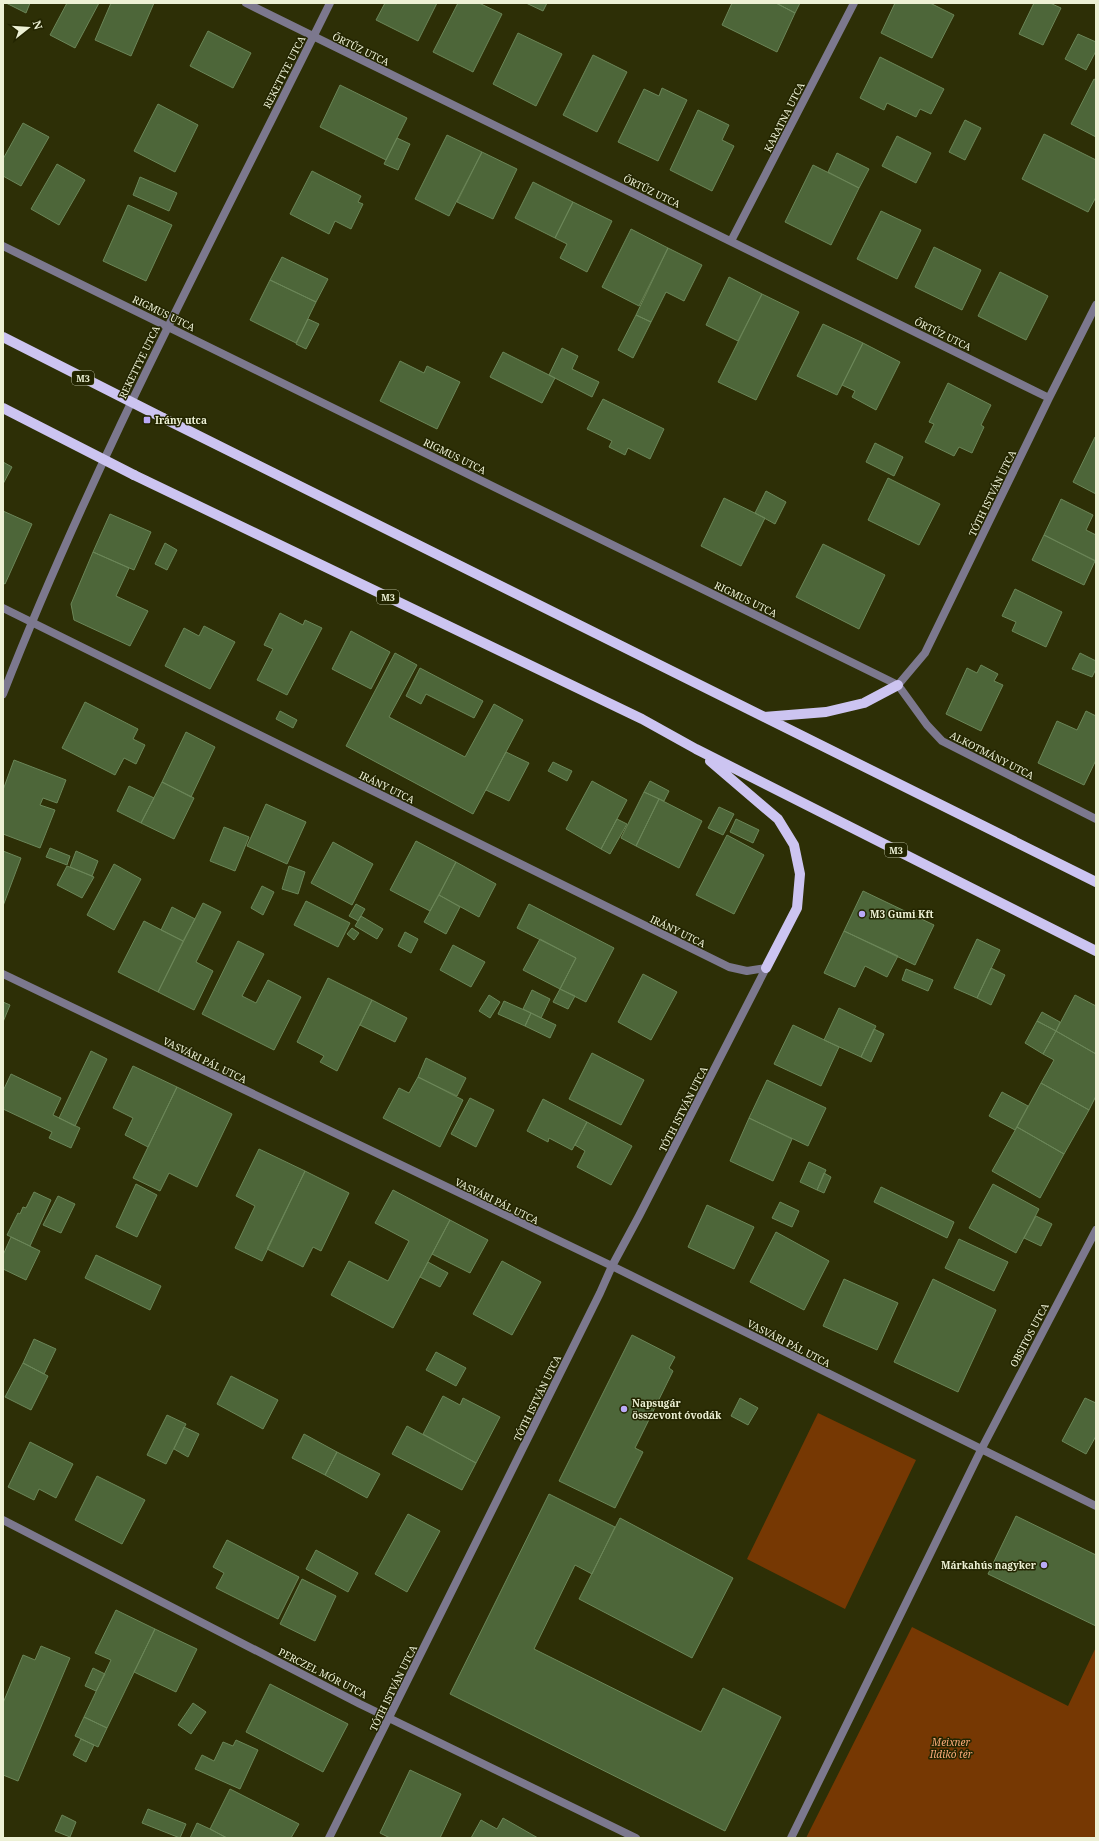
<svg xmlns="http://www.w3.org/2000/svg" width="1099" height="1841" font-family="'Noto Serif',serif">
  <rect width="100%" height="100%" fill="#2d2f06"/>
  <path fill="#763803" d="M 818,1413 L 916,1460 L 845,1609 L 747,1559 Z
    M 912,1627 L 1068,1706 L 1096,1647 L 1096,1838 L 806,1838 Z"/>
  <path fill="#4d6639" stroke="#6b8658" d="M 6,3 L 30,3 L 26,13 Z
    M 67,3 L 99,3 L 75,48 L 50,35 Z
    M 111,3 L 154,3 L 131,56 L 95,40 Z
    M 385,3 L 437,3 L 418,41 L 376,20 Z
    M 458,3 L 479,3 L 502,14 L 473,72 L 433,52 Z
    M 526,3 L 547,3 L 543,11 Z
    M 732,3 L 776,3 L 795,13 L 777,52 L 722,25 Z
    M 776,3 L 800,3 L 795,13 Z
    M 895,3 L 930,3 L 954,15 L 932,58 L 881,33 Z
    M 1034,3 L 1050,3 L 1061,8 L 1043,45 L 1019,34 Z
    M 208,31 L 251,53 L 233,88 L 190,66 Z
    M 518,33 L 562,54 L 536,106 L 493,84 Z
    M 1078,34 L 1096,42 L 1096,51 L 1086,70 L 1065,59 Z
    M 593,55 L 627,72 L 597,132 L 563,115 Z
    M 880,57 L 944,89 L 931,114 L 920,109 L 916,117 L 887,103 L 884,110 L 860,98 Z
    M 1094,79 L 1096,80 L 1096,137 L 1071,124 Z
    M 340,85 L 407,118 L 386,160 L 320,127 Z
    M 662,88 L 687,100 L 658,161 L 618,142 L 644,89 L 659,96 Z
    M 158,104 L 198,125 L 175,172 L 134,151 Z
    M 698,110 L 729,125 L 722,140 L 734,146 L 712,191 L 670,170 Z
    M 965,120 L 981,128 L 965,160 L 949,152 Z
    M 23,123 L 49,137 L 21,186 L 3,176 L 3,159 Z
    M 1044,134 L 1096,160 L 1096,197 L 1088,212 L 1022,179 Z
    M 447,135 L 482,152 L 449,216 L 415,199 Z
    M 897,136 L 931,153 L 916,183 L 882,166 Z
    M 397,138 L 410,144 L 398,170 L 384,164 Z
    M 482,152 L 517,169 L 493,219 L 457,202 Z
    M 837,153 L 869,169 L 859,188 L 828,172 Z
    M 57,164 L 85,180 L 59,225 L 31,209 Z
    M 813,165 L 859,188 L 831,245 L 785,222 Z
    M 312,171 L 361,196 L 358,202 L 363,204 L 351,229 L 335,221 L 329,234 L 290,214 Z
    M 140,177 L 177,193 L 169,211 L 133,195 Z
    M 533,182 L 573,202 L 555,238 L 515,218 Z
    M 573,202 L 612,221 L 587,272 L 560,258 L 567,244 L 555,238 Z
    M 128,205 L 172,225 L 146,281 L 103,261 Z
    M 881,211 L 921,230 L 897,279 L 857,259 Z
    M 631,229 L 668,248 L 639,306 L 602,287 Z
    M 934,247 L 981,270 L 962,310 L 915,287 Z
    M 668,248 L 702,265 L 684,301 L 666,292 L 651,322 L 636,315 Z
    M 282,257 L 328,279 L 316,302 L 270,280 Z
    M 1000,272 L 1048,296 L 1026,340 L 978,316 Z
    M 729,277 L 762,294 L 738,341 L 706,325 Z
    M 270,280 L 316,302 L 296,343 L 250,320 Z
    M 762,294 L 799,312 L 756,400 L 718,382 Z
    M 636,315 L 651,322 L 633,358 L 618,350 Z
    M 308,319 L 319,324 L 306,349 L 296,344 Z
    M 823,324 L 863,343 L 837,395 L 797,376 Z
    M 863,343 L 900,362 L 876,410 L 852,397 L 855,391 L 842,385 Z
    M 562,348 L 578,356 L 572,369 L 599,382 L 592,397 L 549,375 Z
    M 503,352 L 555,378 L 542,403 L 490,377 Z
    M 400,361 L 424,373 L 427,366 L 460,382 L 437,429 L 380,401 Z
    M 948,383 L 991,405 L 981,425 L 984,427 L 972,453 L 959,447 L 954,456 L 925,442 L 934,424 L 929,422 Z
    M 603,399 L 664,429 L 650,459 L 628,448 L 625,455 L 609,447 L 612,441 L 587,429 Z
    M 1095,437 L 1096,438 L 1096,494 L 1073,482 Z
    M 875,443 L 903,457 L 894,476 L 866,462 Z
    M 3,462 L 12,467 L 3,484 Z
    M 888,478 L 940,504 L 919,545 L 868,520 Z
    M 766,491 L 786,502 L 775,524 L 755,513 Z
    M 724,498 L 765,518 L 741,566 L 701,546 Z
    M 1061,499 L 1093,515 L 1086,530 L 1096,535 L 1096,561 L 1044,535 Z
    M 3,511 L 32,524 L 5,584 L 3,583 Z
    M 110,514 L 151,532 L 134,570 L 93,552 Z
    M 1044,535 L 1095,561 L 1084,585 L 1032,560 Z
    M 165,543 L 177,550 L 167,570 L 155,564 Z
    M 823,544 L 885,575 L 859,629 L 796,597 Z
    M 93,552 L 129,568 L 116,596 L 148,611 L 130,646 L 74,620 L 71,604 Z
    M 1015,589 L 1062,612 L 1046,647 L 1012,631 L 1016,622 L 1002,616 Z
    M 280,613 L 303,625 L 305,620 L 322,628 L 287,695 L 257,680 L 273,649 L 264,645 Z
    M 204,626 L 235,642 L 210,689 L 165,666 L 184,628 L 199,636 Z
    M 351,631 L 390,652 L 371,689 L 332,669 Z
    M 395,653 L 417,665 L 389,717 L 465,757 L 494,704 L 523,720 L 473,814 L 346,746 Z
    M 1080,653 L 1096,661 L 1096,669 L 1092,677 L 1072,669 Z
    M 981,665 L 998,674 L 994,681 L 1003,685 L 981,731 L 946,714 L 967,668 L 977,673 Z
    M 420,668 L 483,701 L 474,718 L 426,694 L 421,704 L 406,696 Z
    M 85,702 L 138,729 L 133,739 L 145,745 L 136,764 L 124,758 L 115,775 L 62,748 Z
    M 280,711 L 297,720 L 293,728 L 276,719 Z
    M 1086,711 L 1096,716 L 1096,760 L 1084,785 L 1038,763 L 1057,721 L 1077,730 Z
    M 186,732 L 215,747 L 191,797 L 162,782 Z
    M 506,752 L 529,763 L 509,801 L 486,790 Z
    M 14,760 L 66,780 L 57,803 L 43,798 L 40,805 L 55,810 L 40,848 L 3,834 L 3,790 Z
    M 553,762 L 572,771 L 567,781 L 548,771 Z
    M 592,781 L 627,800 L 601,849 L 566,829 Z
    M 650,781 L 669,791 L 664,801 L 644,792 Z
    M 162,782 L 194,798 L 174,839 L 141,823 Z
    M 129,786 L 154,798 L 141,823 L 117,811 Z
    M 644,792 L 659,799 L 636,846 L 621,838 Z
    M 659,799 L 702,821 L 679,868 L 636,846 Z
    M 266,804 L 306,822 L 287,864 L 247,846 Z
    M 719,807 L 734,814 L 723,835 L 708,828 Z
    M 617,819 L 627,824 L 610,854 L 601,849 Z
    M 736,819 L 759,830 L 753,843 L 730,832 Z
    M 224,827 L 249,837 L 235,871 L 210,861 Z
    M 727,835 L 764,855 L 734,914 L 696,895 Z
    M 416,841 L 456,862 L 430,911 L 390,890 Z
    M 333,842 L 373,864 L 352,905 L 311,883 Z
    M 50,848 L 70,856 L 67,865 L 46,857 Z
    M 3,851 L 21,858 L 3,906 Z
    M 76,851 L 98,861 L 92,876 L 70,867 Z
    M 456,862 L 496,884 L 479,917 L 439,895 Z
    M 114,864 L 141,879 L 114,930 L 87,915 Z
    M 67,866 L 94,877 L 82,898 L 57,885 Z
    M 289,866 L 305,872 L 298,894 L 282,889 Z
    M 262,886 L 274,892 L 263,915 L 251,908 Z
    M 863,891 L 934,925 L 915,965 L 844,931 Z
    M 439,895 L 460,907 L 446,934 L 424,922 Z
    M 306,901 L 350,923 L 338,947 L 294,925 Z
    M 203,903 L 221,912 L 196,962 L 213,971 L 194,1010 L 158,992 Z
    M 356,904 L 365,909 L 358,921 L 349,916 Z
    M 529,904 L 614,948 L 586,1002 L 560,989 L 576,958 L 517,928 Z
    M 172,907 L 195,919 L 183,941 L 161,930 Z
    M 361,916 L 383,929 L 377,939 L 355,926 Z
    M 144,921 L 183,941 L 158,992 L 118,972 Z
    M 352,928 L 359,933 L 354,940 L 347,934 Z
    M 844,931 L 898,956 L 887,977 L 865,966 L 855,987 L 824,973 Z
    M 405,932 L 418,939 L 411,953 L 398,946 Z
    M 540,939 L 576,958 L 560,989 L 523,970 Z
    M 977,939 L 1000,950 L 977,998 L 954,988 Z
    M 238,941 L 264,954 L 242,996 L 256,1003 L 268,980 L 301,997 L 274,1050 L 202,1014 Z
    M 453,945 L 485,962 L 471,987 L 440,970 Z
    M 991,968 L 1005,975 L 991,1005 L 977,998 Z
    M 906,969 L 933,980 L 928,991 L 902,980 Z
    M 643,974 L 677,992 L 651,1040 L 618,1022 Z
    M 328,978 L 372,1000 L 337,1071 L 320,1062 L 324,1056 L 297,1042 Z
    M 560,989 L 575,996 L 568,1009 L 553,1002 Z
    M 532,990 L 550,999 L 541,1018 L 523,1009 Z
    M 489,995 L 500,1002 L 490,1018 L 479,1011 Z
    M 1075,995 L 1096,1006 L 1096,1054 L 1056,1031 Z
    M 372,1000 L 407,1018 L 395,1042 L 360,1025 Z
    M 504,1001 L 531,1013 L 525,1026 L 498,1014 Z
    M 3,1002 L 10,1005 L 3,1022 Z
    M 839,1008 L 876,1026 L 861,1057 L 824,1040 Z
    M 1042,1012 L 1060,1022 L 1056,1031 L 1037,1021 Z
    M 531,1013 L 556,1025 L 550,1038 L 525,1026 Z
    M 1037,1021 L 1056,1031 L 1043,1054 L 1025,1043 Z
    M 793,1025 L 839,1047 L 821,1086 L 774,1064 Z
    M 874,1029 L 884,1034 L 871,1062 L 861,1057 Z
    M 1056,1031 L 1096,1054 L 1096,1096 L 1089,1110 L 1041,1083 L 1054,1060 L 1043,1054 Z
    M 91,1051 L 107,1059 L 75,1126 L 59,1118 Z
    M 592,1053 L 644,1080 L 621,1125 L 569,1099 Z
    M 426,1058 L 466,1078 L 457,1096 L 418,1077 Z
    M 133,1066 L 177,1087 L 148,1147 L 125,1135 L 133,1118 L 113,1108 Z
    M 11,1074 L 61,1098 L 53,1115 L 80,1128 L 71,1148 L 49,1138 L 52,1132 L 3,1109 L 3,1091 Z
    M 418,1077 L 463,1100 L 440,1147 L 383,1118 L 399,1088 L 409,1093 Z
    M 767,1080 L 826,1108 L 808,1146 L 749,1118 Z
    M 1041,1083 L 1089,1110 L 1064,1154 L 1017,1127 Z
    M 177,1087 L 232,1114 L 197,1187 L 169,1173 L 160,1191 L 133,1178 Z
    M 1002,1092 L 1028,1106 L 1015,1130 L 989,1116 Z
    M 470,1098 L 494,1110 L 476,1147 L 451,1134 Z
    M 543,1099 L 587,1122 L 572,1150 L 549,1138 L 548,1142 L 527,1131 Z
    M 749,1118 L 792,1139 L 773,1181 L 730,1161 Z
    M 587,1122 L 632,1146 L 611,1185 L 577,1167 L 585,1151 L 575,1145 Z
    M 1017,1127 L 1064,1154 L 1040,1198 L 992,1171 Z
    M 259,1149 L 305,1171 L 262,1261 L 235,1248 L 255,1206 L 236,1196 Z
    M 809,1162 L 826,1170 L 817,1190 L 800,1182 Z
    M 305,1171 L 349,1193 L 321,1251 L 313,1247 L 303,1267 L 267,1249 Z
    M 824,1173 L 831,1177 L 824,1193 L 817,1190 Z
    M 136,1184 L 157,1195 L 137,1237 L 116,1227 Z
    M 993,1184 L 1039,1209 L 1016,1253 L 969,1228 Z
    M 881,1187 L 954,1222 L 947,1238 L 874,1202 Z
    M 393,1190 L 450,1220 L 393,1328 L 331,1295 L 349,1261 L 388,1281 L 409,1241 L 375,1223 Z
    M 34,1192 L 51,1200 L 30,1246 L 7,1235 L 18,1213 L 20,1214 L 23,1207 L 26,1208 Z
    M 58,1196 L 75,1204 L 61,1233 L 43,1225 Z
    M 780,1202 L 799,1211 L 792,1227 L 772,1218 Z
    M 707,1205 L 754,1227 L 734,1269 L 688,1247 Z
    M 1036,1216 L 1052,1224 L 1041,1246 L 1024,1238 Z
    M 450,1220 L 488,1240 L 470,1273 L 432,1254 Z
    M 776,1232 L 829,1261 L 804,1310 L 750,1282 Z
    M 11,1237 L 40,1251 L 26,1280 L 3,1269 L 3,1255 Z
    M 959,1239 L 1008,1262 L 994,1291 L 945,1268 Z
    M 96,1255 L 161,1286 L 150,1310 L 85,1278 Z
    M 502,1261 L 541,1282 L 512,1335 L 473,1314 Z
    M 428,1262 L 448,1273 L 440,1287 L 420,1277 Z
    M 844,1279 L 898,1303 L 877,1350 L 823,1326 Z
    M 933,1279 L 996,1310 L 958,1392 L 894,1362 Z
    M 632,1335 L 675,1357 L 669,1368 L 673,1371 L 635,1448 L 643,1452 L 615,1508 L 559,1481 Z
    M 34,1339 L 56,1349 L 44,1374 L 23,1363 Z
    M 436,1352 L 466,1368 L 456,1386 L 426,1370 Z
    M 23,1363 L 48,1376 L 31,1410 L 5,1397 Z
    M 231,1376 L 278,1400 L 263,1429 L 217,1404 Z
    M 443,1396 L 460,1405 L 463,1398 L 500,1417 L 476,1463 L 423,1434 Z
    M 740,1398 L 758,1408 L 748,1425 L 731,1416 Z
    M 1085,1398 L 1096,1403 L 1096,1436 L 1086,1454 L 1062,1441 Z
    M 167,1415 L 186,1424 L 166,1464 L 147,1455 Z
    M 407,1426 L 476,1463 L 462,1490 L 392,1454 Z
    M 184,1427 L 199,1434 L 188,1457 L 174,1449 Z
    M 304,1434 L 337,1452 L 325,1475 L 292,1458 Z
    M 30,1442 L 73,1464 L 56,1498 L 39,1489 L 34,1500 L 8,1487 Z
    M 337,1452 L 380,1474 L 367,1498 L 325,1475 Z
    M 97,1476 L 145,1500 L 122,1544 L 75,1520 Z
    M 549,1494 L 615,1527 L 592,1574 L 575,1565 L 534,1649 L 701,1732 L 723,1688 L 781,1717 L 725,1831 L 450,1694 Z
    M 408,1514 L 440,1531 L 407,1592 L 375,1574 Z
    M 1016,1516 L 1096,1555 L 1096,1626 L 988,1574 Z
    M 620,1518 L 733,1578 L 692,1658 L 579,1599 Z
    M 227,1540 L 299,1577 L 278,1619 L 216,1588 L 224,1573 L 213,1567 Z
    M 316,1550 L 358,1573 L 348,1592 L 306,1569 Z
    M 302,1579 L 336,1596 L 315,1641 L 280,1624 Z
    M 116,1610 L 155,1629 L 107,1728 L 84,1717 L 111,1660 L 95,1653 Z
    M 155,1629 L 197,1649 L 176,1692 L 134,1672 Z
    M 41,1646 L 70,1658 L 18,1781 L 3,1775 L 3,1703 L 23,1655 L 35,1660 Z
    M 93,1668 L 105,1674 L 96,1691 L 85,1686 Z
    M 270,1684 L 348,1724 L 323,1772 L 246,1732 Z
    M 193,1703 L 206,1712 L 191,1734 L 178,1725 Z
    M 84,1717 L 107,1728 L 98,1747 L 75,1736 Z
    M 81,1739 L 94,1745 L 86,1762 L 73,1755 Z
    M 236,1740 L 258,1750 L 240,1789 L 195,1769 L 202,1755 L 214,1761 L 223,1742 L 233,1746 Z
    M 410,1770 L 461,1794 L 440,1838 L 390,1838 L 380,1833 Z
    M 230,1789 L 299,1824 L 291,1838 L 227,1838 L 210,1829 Z
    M 148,1809 L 186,1824 L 180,1838 L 142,1823 Z
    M 62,1815 L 76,1822 L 70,1837 L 55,1831 Z
    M 503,1818 L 538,1838 L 471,1838 L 481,1820 L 497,1829 Z
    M 197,1823 L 210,1829 L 227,1838 L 190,1838 Z"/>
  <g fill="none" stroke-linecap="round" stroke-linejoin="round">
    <path stroke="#7c788e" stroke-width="8" d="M 246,3 L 1049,398
      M 731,241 L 854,3
      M 3,246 L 898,685 L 927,725 L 942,741 L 1096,819
      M 3,608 L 729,967 L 747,971 L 766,968
      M 898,685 L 925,653 L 1049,398 L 1096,305
      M 3,694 C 96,456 217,232 330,3
      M 3,974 L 612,1266 L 1096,1506
      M 3,1520 L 360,1704 L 636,1838
      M 329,1838 L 600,1293 L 612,1266 L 639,1216 L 766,968
      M 791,1838 L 981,1450 L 1096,1230"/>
    <path stroke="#ccc4f1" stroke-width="10" d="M 163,418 L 1096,882
      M 134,475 L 642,719 L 696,749 L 1096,951
      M 764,717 L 826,712 L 864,703 L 898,685
      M 710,761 L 778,819 L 794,845 L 800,874 L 797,908 L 766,968"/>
    <path stroke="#ccc4f1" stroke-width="10" d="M 3,337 L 163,418
      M 3,408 L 134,475"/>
  </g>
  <g fill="#baaaf7" stroke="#232500" stroke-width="1.5">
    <rect x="143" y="416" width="8" height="8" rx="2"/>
    <circle cx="862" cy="914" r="4"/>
    <circle cx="624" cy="1409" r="4"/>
    <circle cx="1044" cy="1565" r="4"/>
  </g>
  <g text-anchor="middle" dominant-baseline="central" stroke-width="3" stroke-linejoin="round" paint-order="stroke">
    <g fill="#232500" stroke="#b0b495" stroke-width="1">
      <rect x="72" y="371" width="22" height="14" rx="3"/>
      <rect x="377" y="590" width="22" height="14" rx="3"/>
      <rect x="885" y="843" width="22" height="14" rx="3"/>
    </g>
    <g font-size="9" font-weight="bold" fill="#edf1d5">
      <text x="83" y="378">M3</text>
      <text x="388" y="597">M3</text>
      <text x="896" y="850">M3</text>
    </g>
    <g font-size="10" fill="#edf1d5" stroke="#232500">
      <text transform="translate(361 49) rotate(26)">ŐRTŰZ UTCA</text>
      <text transform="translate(284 72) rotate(-63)">REKETTYE UTCA</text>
      <text transform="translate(784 117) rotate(-63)">KARATNA UTCA</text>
      <text transform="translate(652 191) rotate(26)">ŐRTŰZ UTCA</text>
      <text transform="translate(164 313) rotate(26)">RIGMUS UTCA</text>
      <text transform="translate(943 334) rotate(26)">ŐRTŰZ UTCA</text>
      <text transform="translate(139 362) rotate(-64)">REKETTYE UTCA</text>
      <text transform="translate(455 456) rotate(26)">RIGMUS UTCA</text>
      <text transform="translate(992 493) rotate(-64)">TÓTH ISTVÁN UTCA</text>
      <text transform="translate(746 599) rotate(26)">RIGMUS UTCA</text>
      <text transform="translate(992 755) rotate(27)">ALKOTMÁNY UTCA</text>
      <text transform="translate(387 787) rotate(26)">IRÁNY UTCA</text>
      <text transform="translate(678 931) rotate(26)">IRÁNY UTCA</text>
      <text transform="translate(205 1060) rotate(26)">VASVÁRI PÁL UTCA</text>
      <text transform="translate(683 1109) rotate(-63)">TÓTH ISTVÁN UTCA</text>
      <text transform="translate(497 1201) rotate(26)">VASVÁRI PÁL UTCA</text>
      <text transform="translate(1029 1335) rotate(-62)">OBSITOS UTCA</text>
      <text transform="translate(789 1343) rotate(27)">VASVÁRI PÁL UTCA</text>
      <text transform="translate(537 1398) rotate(-64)">TÓTH ISTVÁN UTCA</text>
      <text transform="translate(323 1673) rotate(27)">PERCZEL MÓR UTCA</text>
      <text transform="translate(393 1688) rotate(-64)">TÓTH ISTVÁN UTCA</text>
    </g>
    <g font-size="10" font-weight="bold" fill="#edf1d5" stroke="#232500" text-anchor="start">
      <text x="155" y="420">Irány utca</text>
      <text x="870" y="914">M3 Gumi Kft</text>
      <text x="632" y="1403">Napsugár<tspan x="632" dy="12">összevont óvodák</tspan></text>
      <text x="1036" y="1565" text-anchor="end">Márkahús nagyker</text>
    </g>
    <g font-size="10" font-style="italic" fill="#f8a977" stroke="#232500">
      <text x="951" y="1742">Meixner<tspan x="951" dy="12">Ildikó tér</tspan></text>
    </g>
  </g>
  <rect width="1099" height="1841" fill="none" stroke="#edf1d5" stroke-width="8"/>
  <g transform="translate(28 28) rotate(73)" stroke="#232500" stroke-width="3" paint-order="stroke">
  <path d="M0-3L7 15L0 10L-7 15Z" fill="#edf1d5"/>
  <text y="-6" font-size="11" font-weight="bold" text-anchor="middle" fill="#edf1d5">N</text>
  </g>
</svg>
